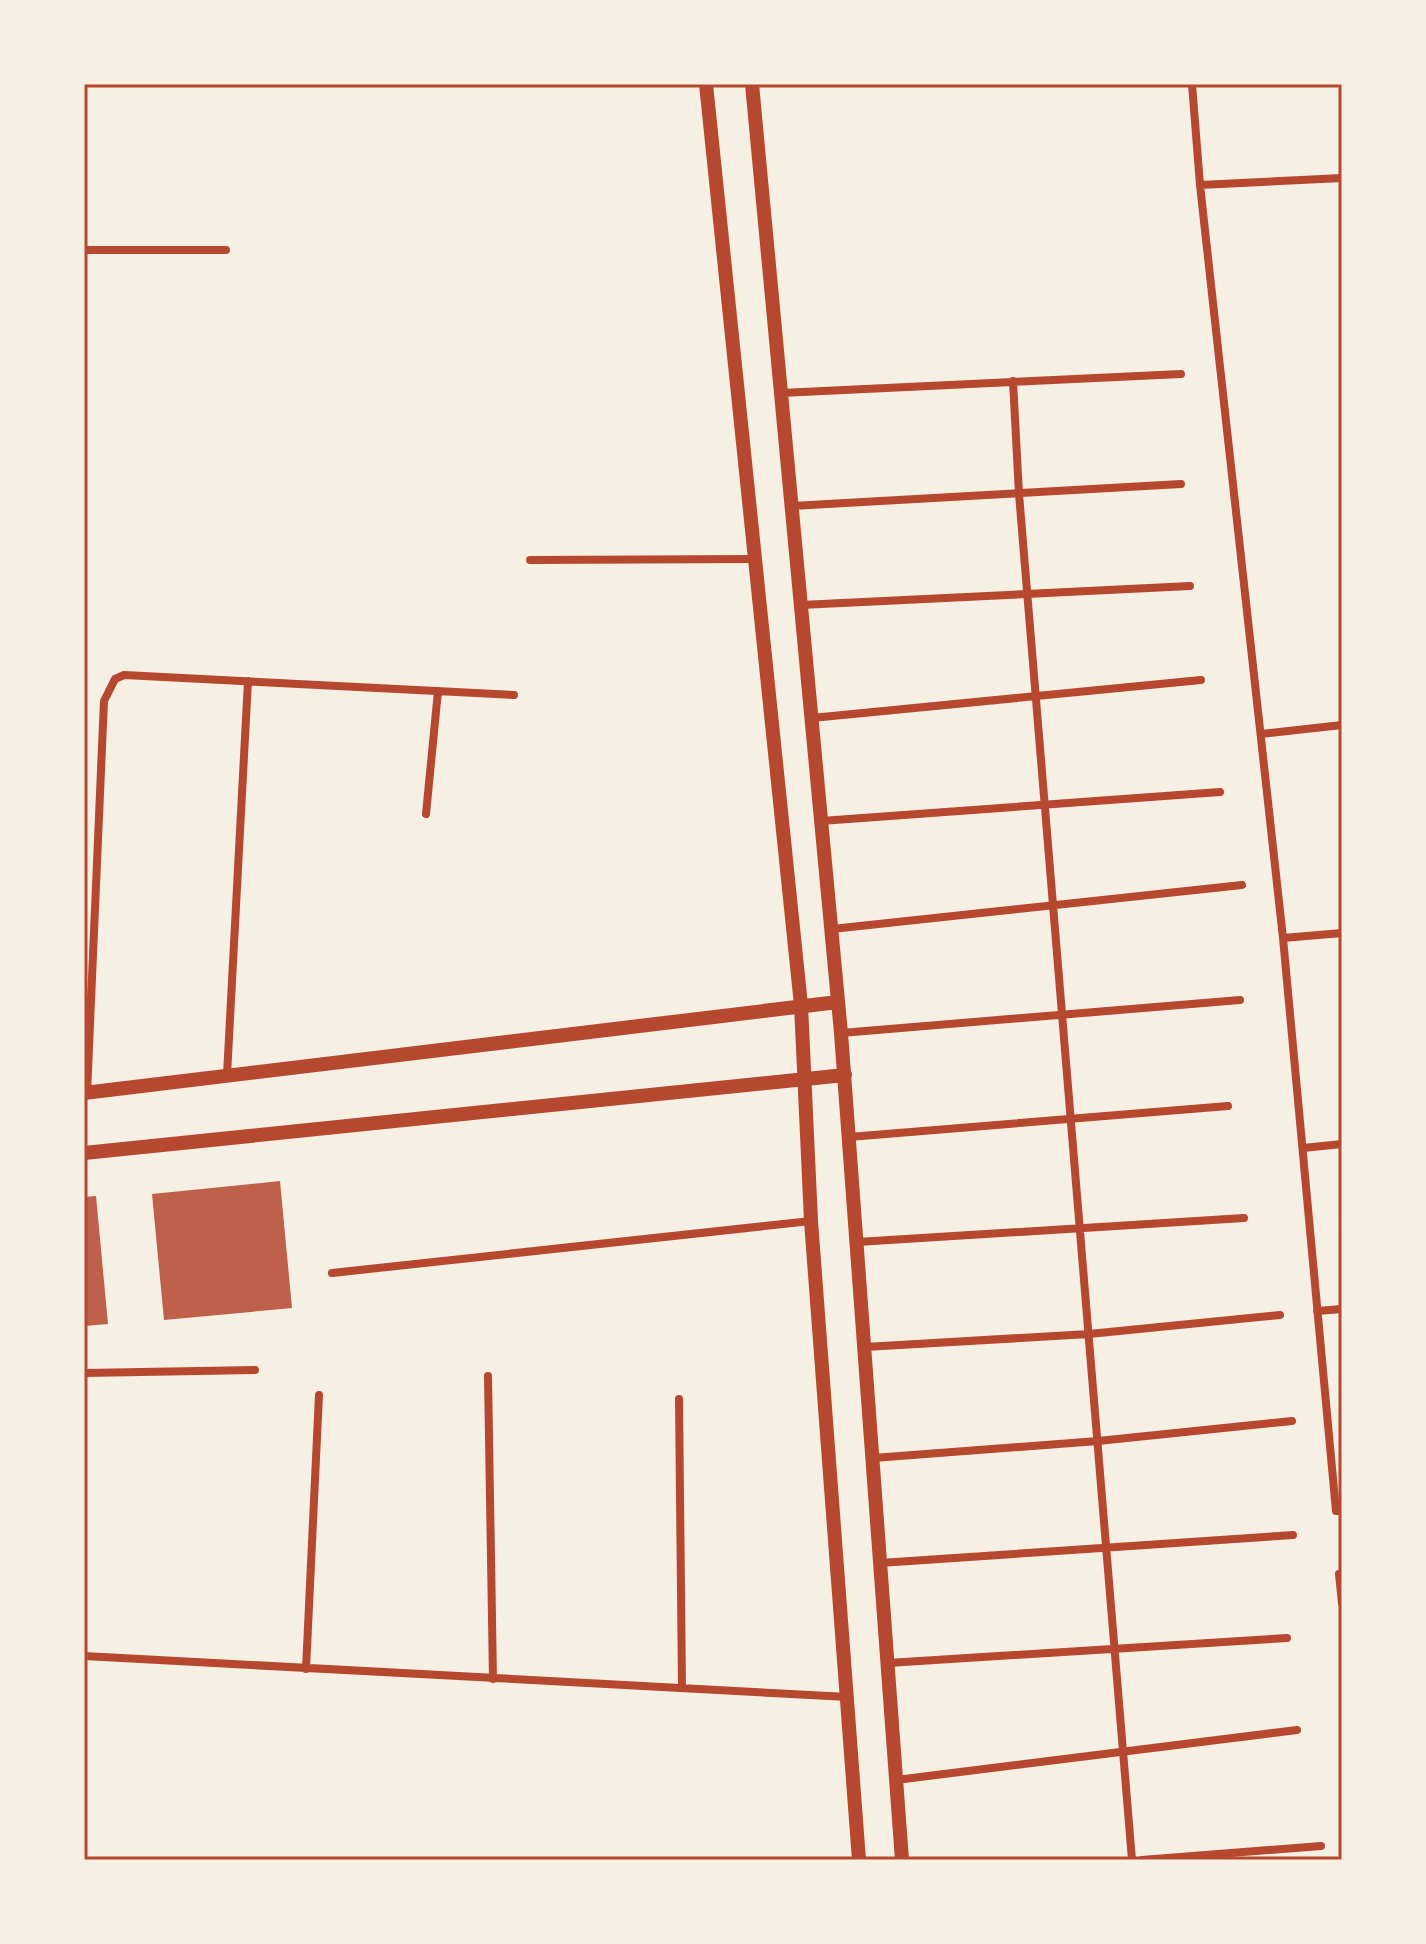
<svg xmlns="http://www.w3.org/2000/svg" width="1426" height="1944" font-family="'Nunito Sans',sans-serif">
  <rect width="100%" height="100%" fill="#f6efe4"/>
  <path fill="#bf614a" d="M 280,1181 L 292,1308 L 164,1320 L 152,1194 Z
    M 96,1196 L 108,1324 L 84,1326 L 84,1197 Z"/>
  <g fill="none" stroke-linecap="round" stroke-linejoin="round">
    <path stroke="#b5482f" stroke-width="8" d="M 1192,84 L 1200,185
      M 1342,178 L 1200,185 L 1283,938 L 1342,933
      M 84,250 L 226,250
      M 1013,381 L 1019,494 L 1132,1860
      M 781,393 L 1181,374
      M 792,506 L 1181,484
      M 530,560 L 755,559
      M 801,605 L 1190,586
      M 812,718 L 1201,680
      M 1261,734 L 1342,725
      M 426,814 L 438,691
      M 821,821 L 1220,792
      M 832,929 L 1242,885
      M 1283,938 L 1336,1511 L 1342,1511
      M 841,1033 L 1240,1000
      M 227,1075 L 248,681
      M 87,1093 L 104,701 L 115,679 L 124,675 L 514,695
      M 849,1137 L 1228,1106
      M 1303,1148 L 1342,1144
      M 857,1242 L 1244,1218
      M 332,1273 L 811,1221
      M 1317,1311 L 1342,1309
      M 865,1347 L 1089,1334 L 1280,1315
      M 84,1373 L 255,1370
      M 488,1376 L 493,1679
      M 679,1399 L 682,1688
      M 873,1458 L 1098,1441 L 1292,1421
      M 880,1563 L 1293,1535
      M 1339,1574 L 1342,1603
      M 84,1656 L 848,1697
      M 888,1663 L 1287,1638
      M 306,1669 L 319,1395
      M 896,1780 L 1297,1730
      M 1142,1860 L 1321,1846"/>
    <path stroke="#b5482f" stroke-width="14" d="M 706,84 L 801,1005 L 811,1221 L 859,1860
      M 752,84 L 841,1033 L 902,1860
      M 84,1093 L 838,1002
      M 84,1153 L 845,1075"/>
  </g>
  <rect width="1426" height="1944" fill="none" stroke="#f6efe4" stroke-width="172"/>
  <rect x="86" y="86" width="1254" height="1772" fill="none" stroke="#b5482f" stroke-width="3"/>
</svg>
